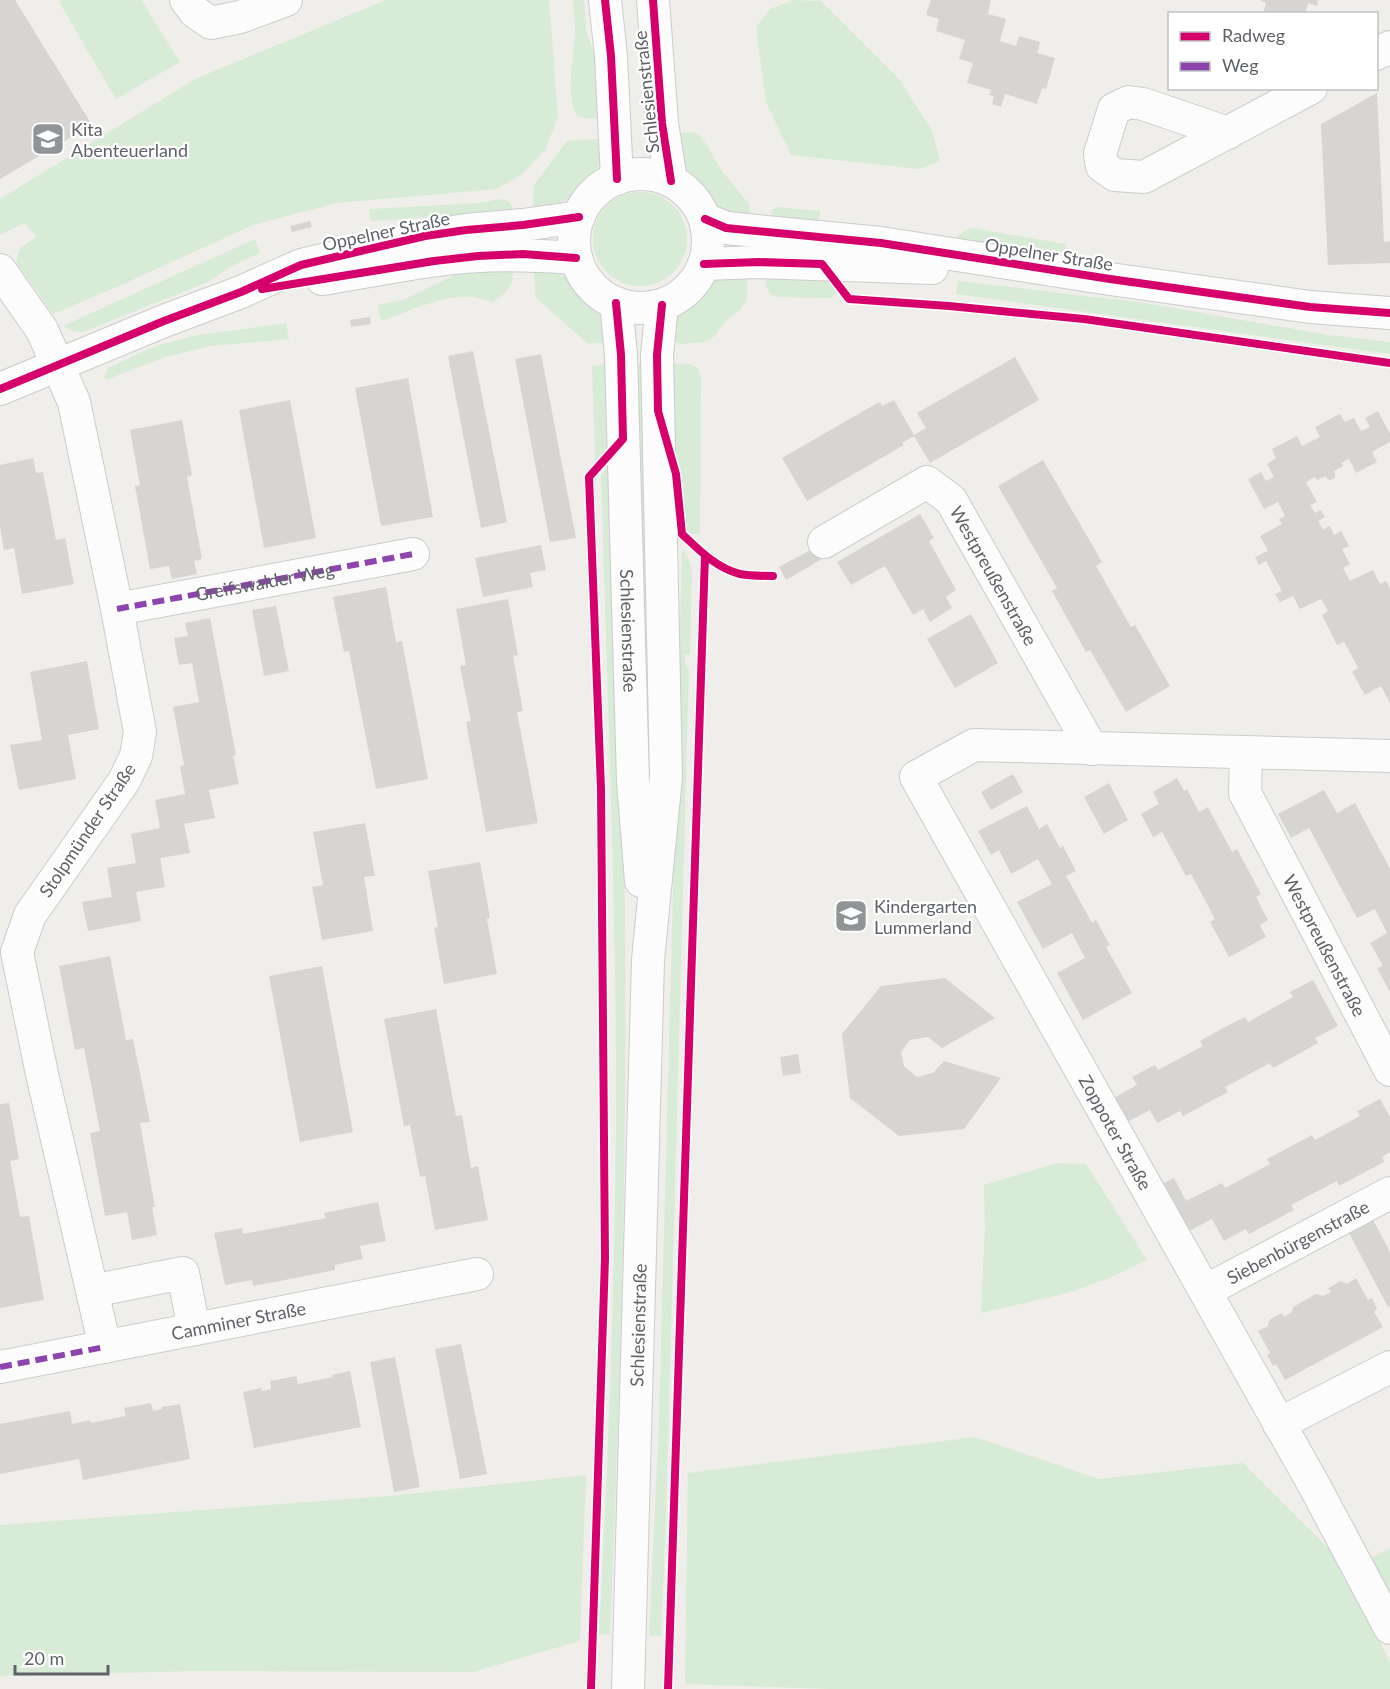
<svg xmlns="http://www.w3.org/2000/svg" width="1390" height="1689" font-family="Lato,sans-serif">
  <rect width="100%" height="100%" fill="#efeeea"/>
  <path fill="#d8ebd6" d="M 63,0 L 141,0 L 180,62 L 116,99 L 59,2 Z
    M 386,0 L 549,0 L 558,117 L 545,150 L 522,174 L 497,189 L 337,203 L 253,225 L 126,283 L 53,314 L 16,262 L 20,248 L 37,237 L 24,223 L 0,235 L 0,199 L 195,79 Z
    M 573,0 L 584,0 L 586,30 L 602,78 L 605,119 L 583,118 L 577,116 C 565,94 574,58 575,33 C 575,22 574,11 573,0 Z
    M 793,0 L 821,1 L 900,80 L 932,131 L 940,161 L 919,169 L 791,155 L 766,102 L 756,27 L 770,9 Z
    M 693,132 L 701,137 L 708,147 L 722,171 L 749,204 L 750,222 L 715,207 L 680,162 L 671,134 Z
    M 608,138 L 606,153 L 592,177 L 574,195 L 551,209 L 533,213 L 534,185 L 567,141 Z
    M593 239a47 47 0 1 1 94 0a47 47 0 1 1-94 0Z
    M 502,199 L 510,202 L 513,209 L 513,216 L 449,216 L 371,221 L 369,209 L 478,203 Z
    M 777,207 L 820,211 L 818,227 L 769,223 L 772,210 Z
    M 972,228 L 1065,244 L 1070,253 L 954,239 L 967,229 Z
    M 255,239 L 260,253 L 232,266 L 208,282 L 83,332 L 72,331 L 63,326 Z
    M 533,264 L 557,272 L 570,280 L 580,295 L 597,309 L 610,328 L 613,343 L 587,343 L 536,298 Z
    M 513,265 C 514,286 510,290 493,302 C 487,301 480,298 474,297 C 443,294 410,311 381,321 L 377,305 L 403,300 L 467,269 Z
    M 748,272 L 747,298 L 741,309 L 724,323 L 715,336 L 704,342 L 681,344 L 673,341 L 673,320 L 705,287 L 722,278 Z
    M 766,273 L 818,275 L 835,286 L 837,293 L 832,298 L 776,297 C 764,292 767,285 766,273 Z
    M 958,281 L 1145,303 L 1328,335 L 1390,342 L 1390,354 L 956,294 Z
    M 286,323 L 289,339 L 211,346 L 162,358 L 106,380 L 104,377 L 107,369 L 153,347 L 192,336 Z
    M 614,363 L 614,440 L 595,461 L 592,366 Z
    M 633,363 L 648,363 L 651,748 L 646,747 Z
    M 667,363 L 690,364 L 698,368 L 701,377 L 700,534 L 692,534 L 684,530 L 680,479 L 668,431 Z
    M 612,459 C 616,587 621,715 624,843 C 629,1107 621,1371 610,1635 L 599,1634 C 608,1468 614,1300 616,1133 C 617,914 607,694 601,475 Z
    M 682,549 L 688,557 L 692,572 L 690,654 L 685,655 L 686,667 L 689,668 L 666,1519 L 661,1636 L 649,1636 L 659,1421 Z
    M 1057,1163 L 1086,1164 L 1147,1260 L 1112,1277 L 1068,1293 L 981,1313 L 985,1227 L 984,1185 Z
    M 975,1437 L 1099,1479 L 1243,1463 L 1343,1563 L 1390,1663 L 1390,1689 L 830,1689 L 685,1684 L 688,1473 Z
    M 586,1475 L 580,1641 L 473,1672 L 197,1671 L 0,1676 L 0,1525 L 389,1496 Z
    M 1390,1549 L 1390,1600 L 1369,1559 Z"/>
  <path fill="#d6d5d3" d="M 0,0 L 15,0 L 92,125 L 0,179 Z
    M 931,0 L 991,0 L 988,14 L 1006,19 L 1000,41 L 1016,46 L 1019,36 L 1040,42 L 1037,53 L 1055,58 L 1046,89 L 1042,88 L 1037,104 L 1005,94 L 1001,107 L 992,104 L 994,96 L 989,95 L 991,90 L 967,83 L 973,63 L 959,59 L 965,40 L 936,31 L 939,19 L 926,15 Z
    M 1260,0 L 1318,0 L 1317,6 L 1308,3 L 1305,14 L 1263,14 L 1266,3 Z
    M 1377,93 L 1384,242 L 1390,241 L 1390,263 L 1328,265 L 1321,124 Z
    M 310,221 L 312,227 L 292,232 L 290,226 Z
    M 370,317 L 371,324 L 351,327 L 350,320 Z
    M 473,351 L 507,522 L 481,528 L 448,356 Z
    M 541,354 L 576,538 L 550,542 L 515,359 Z
    M 1015,357 L 1039,400 L 930,463 L 914,436 L 902,443 L 904,445 L 807,501 L 782,458 L 879,402 L 882,406 L 894,400 L 914,435 L 926,428 L 917,413 Z
    M 408,378 L 433,517 L 381,526 L 355,388 Z
    M 290,400 L 316,538 L 264,548 L 239,410 Z
    M 1378,411 L 1390,434 L 1390,442 L 1372,452 L 1377,462 L 1356,473 L 1349,459 L 1341,463 L 1343,466 L 1334,471 L 1335,474 L 1335,478 L 1330,480 L 1327,479 L 1326,476 L 1317,480 L 1315,477 L 1306,482 L 1317,502 L 1310,505 L 1315,513 L 1321,510 L 1325,517 L 1318,521 L 1323,529 L 1330,526 L 1334,535 L 1341,531 L 1349,546 L 1342,549 L 1350,564 L 1343,568 L 1350,581 L 1373,570 L 1380,584 L 1386,581 L 1390,588 L 1390,703 L 1381,686 L 1365,695 L 1352,672 L 1358,668 L 1351,654 L 1344,642 L 1337,645 L 1322,615 L 1328,611 L 1321,599 L 1300,609 L 1293,596 L 1280,602 L 1275,594 L 1282,591 L 1266,561 L 1259,565 L 1255,557 L 1268,551 L 1260,536 L 1282,524 L 1279,519 L 1285,516 L 1278,502 L 1264,509 L 1248,479 L 1261,472 L 1266,481 L 1274,477 L 1267,464 L 1276,458 L 1272,449 L 1297,436 L 1302,446 L 1320,437 L 1315,427 L 1340,414 L 1345,422 L 1354,418 L 1361,431 L 1370,427 L 1365,418 Z
    M 182,420 L 192,475 L 187,477 L 202,559 L 194,561 L 197,574 L 172,579 L 169,566 L 150,569 L 135,486 L 140,485 L 130,430 Z
    M 33,458 L 36,473 L 43,472 L 56,540 L 65,538 L 74,584 L 22,594 L 14,548 L 4,550 L 0,527 L 0,465 Z
    M 1043,460 L 1102,562 L 1096,566 L 1131,627 L 1135,625 L 1170,686 L 1126,712 L 1090,650 L 1086,652 L 1052,591 L 1057,588 L 998,486 Z
    M 920,514 L 934,538 L 929,541 L 956,590 L 946,597 L 952,608 L 930,622 L 923,609 L 913,615 L 885,566 L 851,585 L 837,562 Z
    M 541,545 L 546,570 L 530,573 L 533,587 L 483,597 L 475,558 Z
    M 816,547 L 822,559 L 786,580 L 779,567 Z
    M 386,587 L 396,642 L 402,641 L 428,779 L 376,789 L 349,651 L 344,652 L 333,597 Z
    M 508,599 L 518,655 L 513,656 L 523,711 L 517,712 L 538,823 L 486,832 L 466,722 L 471,721 L 460,666 L 466,665 L 456,609 Z
    M 276,606 L 289,671 L 264,676 L 252,610 Z
    M 971,614 L 998,663 L 955,688 L 927,639 Z
    M 210,618 L 236,755 L 233,756 L 239,784 L 209,790 L 215,818 L 184,824 L 190,853 L 160,858 L 165,887 L 136,892 L 141,921 L 88,931 L 82,902 L 112,897 L 107,868 L 136,863 L 131,834 L 160,828 L 155,800 L 185,794 L 180,766 L 184,765 L 173,707 L 199,702 L 192,663 L 179,665 L 174,638 L 188,636 L 185,623 Z
    M 87,661 L 99,729 L 68,735 L 76,779 L 19,790 L 10,745 L 42,740 L 30,672 Z
    M 1013,774 L 1023,792 L 991,810 L 981,792 Z
    M 1177,778 L 1184,791 L 1187,789 L 1199,812 L 1208,807 L 1232,852 L 1237,849 L 1261,894 L 1256,897 L 1268,920 L 1260,925 L 1266,937 L 1229,957 L 1210,922 L 1215,919 L 1191,874 L 1186,876 L 1162,832 L 1153,837 L 1141,814 L 1159,804 L 1153,792 Z
    M 1109,783 L 1128,820 L 1104,834 L 1084,797 Z
    M 1324,790 L 1337,813 L 1355,803 L 1390,869 L 1390,992 L 1377,968 L 1383,966 L 1370,943 L 1387,933 L 1375,909 L 1357,918 L 1309,828 L 1291,838 L 1278,814 Z
    M 1027,806 L 1039,829 L 1047,824 L 1060,848 L 1063,846 L 1076,871 L 1066,876 L 1092,923 L 1096,920 L 1110,945 L 1106,947 L 1132,993 L 1083,1020 L 1057,973 L 1085,958 L 1072,933 L 1043,949 L 1017,902 L 1052,884 L 1038,859 L 1011,874 L 999,850 L 991,855 L 978,831 Z
    M 365,823 L 375,876 L 364,877 L 373,931 L 322,940 L 312,887 L 323,885 L 313,832 Z
    M 480,862 L 490,918 L 487,919 L 497,974 L 444,984 L 434,928 L 438,927 L 428,871 Z
    M 110,956 L 126,1040 L 133,1039 L 150,1122 L 140,1123 L 155,1207 L 152,1207 L 157,1235 L 132,1240 L 127,1212 L 105,1216 L 90,1133 L 100,1131 L 84,1048 L 75,1050 L 59,966 Z
    M 322,966 L 353,1132 L 300,1142 L 269,976 Z
    M 945,978 L 995,1018 L 942,1048 L 928,1037 L 910,1040 L 901,1052 L 904,1066 L 917,1077 L 933,1073 L 944,1061 L 1001,1078 L 964,1129 L 899,1136 L 850,1098 L 842,1034 L 881,986 Z
    M 1313,980 L 1338,1026 L 1315,1038 L 1318,1043 L 1273,1068 L 1270,1063 L 1225,1087 L 1228,1092 L 1183,1116 L 1180,1111 L 1157,1123 L 1150,1110 L 1125,1123 L 1112,1099 L 1137,1085 L 1132,1077 L 1155,1065 L 1158,1070 L 1203,1046 L 1200,1041 L 1223,1028 L 1245,1017 L 1248,1022 L 1293,997 L 1290,992 Z
    M 436,1009 L 456,1116 L 462,1115 L 471,1168 L 478,1166 L 488,1220 L 435,1230 L 425,1176 L 420,1177 L 410,1125 L 404,1126 L 384,1019 Z
    M 798,1054 L 801,1073 L 783,1076 L 780,1057 Z
    M 1380,1099 L 1390,1117 L 1390,1152 L 1382,1157 L 1384,1162 L 1339,1186 L 1337,1181 L 1291,1205 L 1294,1210 L 1249,1234 L 1246,1229 L 1224,1241 L 1212,1219 L 1187,1232 L 1162,1184 L 1174,1178 L 1186,1201 L 1222,1183 L 1225,1188 L 1270,1164 L 1267,1159 L 1312,1135 L 1315,1140 L 1360,1116 L 1357,1111 Z
    M 9,1103 L 19,1159 L 10,1161 L 20,1217 L 29,1216 L 44,1300 L 0,1308 L 0,1104 Z
    M 378,1202 L 386,1241 L 360,1246 L 363,1259 L 335,1265 L 335,1270 L 280,1281 L 253,1286 L 252,1280 L 225,1285 L 214,1233 L 242,1228 L 243,1234 L 326,1218 L 324,1213 Z
    M 1373,1220 L 1390,1252 L 1390,1306 L 1388,1307 L 1349,1233 Z
    M 1356,1278 L 1368,1300 L 1372,1298 L 1377,1309 L 1374,1312 L 1383,1327 L 1285,1380 L 1276,1364 L 1273,1366 L 1267,1355 L 1270,1353 L 1258,1331 L 1268,1326 L 1269,1320 L 1282,1313 L 1284,1317 L 1292,1312 L 1293,1307 L 1316,1294 L 1323,1296 L 1331,1292 L 1328,1288 L 1341,1281 L 1347,1284 Z
    M 461,1344 L 487,1474 L 460,1479 L 435,1349 Z
    M 395,1357 L 420,1487 L 394,1492 L 370,1362 Z
    M 350,1371 L 361,1427 L 254,1448 L 243,1392 L 261,1388 L 262,1391 L 271,1389 L 270,1381 L 296,1376 L 298,1384 L 333,1377 L 332,1375 Z
    M 151,1403 L 153,1411 L 162,1409 L 162,1407 L 180,1404 L 190,1459 L 83,1480 L 79,1459 L 0,1474 L 0,1424 L 70,1411 L 72,1424 L 90,1420 L 91,1423 L 126,1416 L 124,1408 Z"/>
  <g fill="none" stroke-linecap="round" stroke-linejoin="round">
    <defs>
      <g id="minor">
        <path d="M 186,0 L 195,12 L 211,23 L 240,17 L 286,0"/>
        <path d="M 605,0 L 611,56 L 617,179"/>
        <path d="M 653,0 L 662,123 L 671,181"/>
        <path d="M 1376,54 L 1390,47"/>
        <path d="M 1228,133 L 1143,104 L 1129,102 L 1114,109 L 1100,154 L 1102,166 L 1115,175 L 1144,177 L 1311,88"/>
        <circle cx="641" cy="241" r="67"/>
        <path d="M 705,219 L 726,228 L 881,243 L 1110,279 L 1310,307 L 1390,313"/>
        <path d="M 704,264 L 758,262 L 932,268"/>
        <path d="M 0,270 L 42,330 L 74,402 L 117,609 L 140,732 L 136,756 L 124,781 L 30,915 L 17,952 L 42,1074 L 105,1347"/>
        <path d="M 322,279 C 374,271 426,259 479,256 C 511,254 544,256 576,258"/>
        <path id="s1" d="M 616,303 L 621,355 L 633,782 L 641,881"/>
        <path d="M 0,389 L 164,321 L 241,292 L 301,265 L 425,236 L 466,230 L 523,225 L 579,217"/>
        <path id="s2" d="M 824,542 L 927,482 L 951,500 L 1092,749"/>
        <path d="M 117,609 L 413,554"/>
        <path id="s3" d="M 1246,753 L 1245,793 L 1390,1070"/>
        <path id="s4" d="M 1390,756 L 974,745 L 916,777 L 1315,1487 L 1390,1628"/>
        <path d="M 92,1291 L 183,1273 L 194,1329"/>
        <path id="s5" d="M 1205,1291 L 1390,1193"/>
        <path id="s6" d="M 0,1367 L 477,1274"/>
        <path d="M 1279,1424 L 1390,1367"/>
        <path id="s7" d="M 628,1689 L 648,960 L 666,777 L 657,355 L 662,305"/>
      </g>
    </defs>
    <use href="#minor" stroke="#cbcccc" stroke-width="34"/>
    <use href="#minor" stroke="#fdfcfc" stroke-width="32"/>
    <g stroke="#8e44ad" stroke-width="6" stroke-dasharray="12 6" stroke-linecap="butt">
      <path id="s8" d="M 117,609 L 413,554"/>
      <path d="M 0,1367 L 105,1347"/>
    </g>
    <defs>
      <path id="cycleway" d="M 605,0 L 611,56 L 617,179
        M 653,0 L 662,123 L 671,181
        M 705,219 L 726,228 L 881,243 L 1110,279 L 1310,307 L 1390,313
        M 704,264 L 758,262 L 822,264 L 849,299 L 949,306 L 1084,319 L 1390,363
        M 262,289 L 434,261 L 478,256 L 523,254 L 576,258
        M 662,305 L 657,355 L 658,411 L 676,474 L 682,534 C 699,550 716,568 740,574 C 751,576 763,576 773,576
        M 0,389 L 164,321 L 241,292 L 301,265 L 425,236 L 466,230 L 523,225 L 579,217
        M 591,1689 L 605,1258 L 601,789 L 589,477 L 623,439 L 621,355 L 616,303
        M 668,1689 L 705,555"/>
    </defs>
    <use href="#cycleway" stroke="#fff" stroke-width="11"/>
    <use href="#cycleway" stroke="#d6006c" stroke-width="8"/>
  </g>
  <defs>
    <symbol id="school-square" viewBox="-11 -11 22 22"><rect x="-9" y="-9" width="18" height="18" rx="4" fill="#919496" stroke="#fff"/><path d="M0-5L7-2L0 1L-7-2ZM-4 1L0 2.5L4 1V4Q0 6-4 4Z" fill="#fff"/></symbol>
  </defs>
  <g fill-rule="evenodd">
    <use href="#school-square" x="29" y="120" width="38" height="38"/>
    <use href="#school-square" x="832" y="897" width="38" height="38"/>
  </g>
  <g text-anchor="middle" dominant-baseline="central" stroke-width="4.5" stroke-linejoin="round" paint-order="stroke">
    <g font-size="18" fill="#5f6368" stroke="#fff">
      <text transform="translate(646 92) rotate(-96)">Schlesienstraße</text>
      <text transform="translate(386 231) rotate(-12)">Oppelner Straße</text>
      <text transform="translate(1049 254) rotate(9)">Oppelner Straße</text>
      <text stroke="none"><textPath href="#s2" startOffset="236">Westpreußenstraße</textPath></text>
      <text stroke="none"><textPath href="#s8" startOffset="150">Greifswalder Weg</textPath></text>
      <text stroke="none"><textPath href="#s1" startOffset="328">Schlesienstraße</textPath></text>
      <text transform="translate(87 830) rotate(-56)">Stolpmünder Straße</text>
      <text stroke="none"><textPath href="#s3" startOffset="212">Westpreußenstraße</textPath></text>
      <text stroke="none"><textPath href="#s4" startOffset="890">Zoppoter Straße</textPath></text>
      <text stroke="none"><textPath href="#s5" startOffset="105">Siebenbürgenstraße</textPath></text>
      <text stroke="none"><textPath href="#s6" startOffset="243">Camminer Straße</textPath></text>
      <text stroke="none"><textPath href="#s7" startOffset="364">Schlesienstraße</textPath></text>
    </g>
    <g font-size="18" fill="#5f6368" stroke="#fff" text-anchor="start">
      <text x="71" y="129">Kita<tspan x="71" dy="21">Abenteuerland</tspan></text>
      <text x="874" y="906">Kindergarten<tspan x="874" dy="21">Lummerland</tspan></text>
    </g>
  </g>
  <rect x="1168" y="12" width="210" height="78" fill="#ffffff" stroke="#bfc1c3" stroke-width="1.5"/>
  <rect x="1180" y="32" width="30" height="9" fill="#d6006c" stroke="#bfc1c3" stroke-width="1.5"/>
  <text x="1222" y="42" font-size="18" fill="#5f6368">Radweg</text>
  <rect x="1180" y="62" width="30" height="9" fill="#8e44ad" stroke="#bfc1c3" stroke-width="1.5"/>
  <text x="1222" y="72" font-size="18" fill="#5f6368">Weg</text>
  <path d="M15 1665v9h93v-9" fill="none" stroke="#5f6368" stroke-width="3"/>
  <text x="24" y="1665" font-size="18" fill="#5f6368" stroke="#ffffff" stroke-width="4.5" paint-order="stroke">20 m</text>
</svg>
